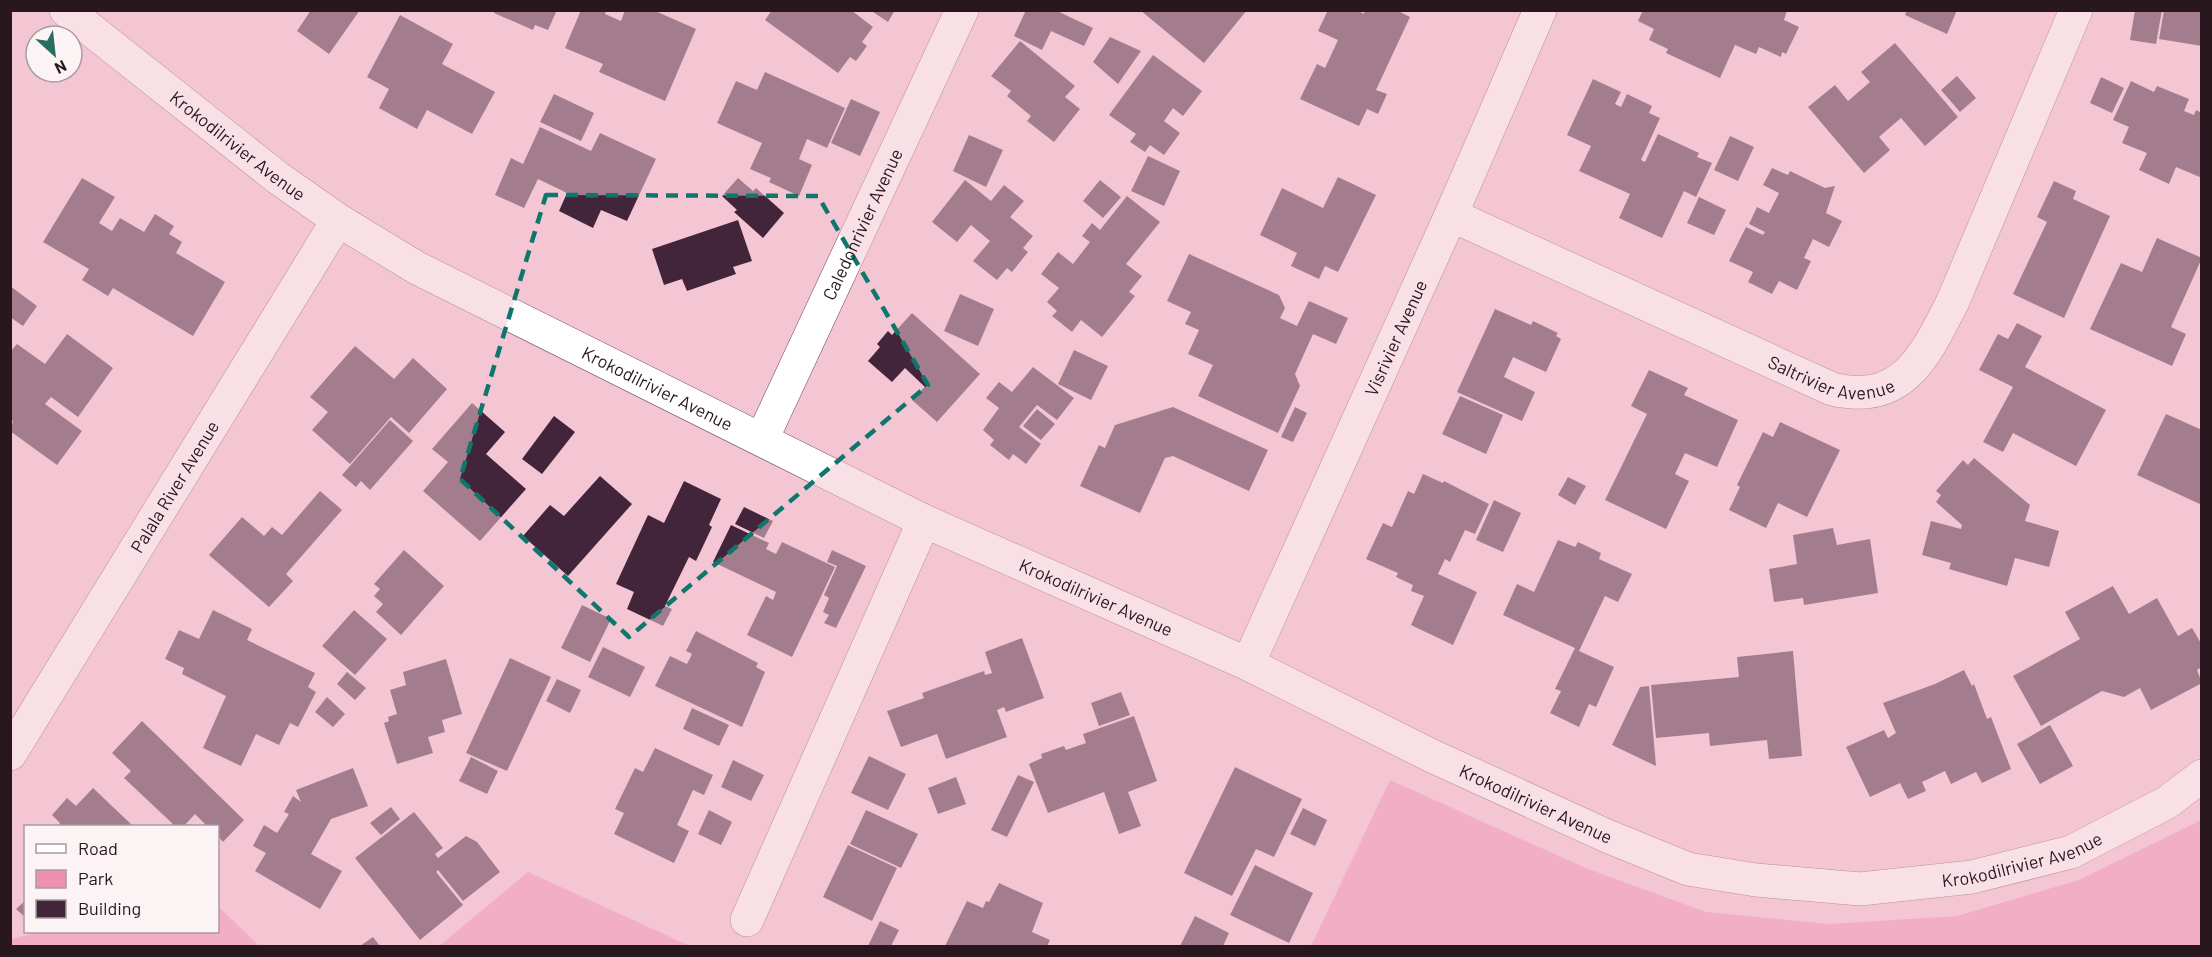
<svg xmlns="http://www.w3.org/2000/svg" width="2212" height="957" font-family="Barlow,sans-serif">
  <rect width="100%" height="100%" fill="#f4c6d4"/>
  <path fill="#ee90b1" d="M 1390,780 L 1588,869 L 1706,912 L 1829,924 L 1957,916 L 2079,880 L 2201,820 L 2201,946 L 1311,946 Z
    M 528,872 L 690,946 L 439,946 Z
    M 218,906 L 259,946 L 11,946 L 11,939 L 39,932 L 218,932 Z"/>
  <path fill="#42253a" d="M 311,10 L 360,10 L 329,54 L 297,31 Z
    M 495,10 L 557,10 L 548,30 L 535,25 L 533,30 L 494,13 Z
    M 581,10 L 606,10 L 605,14 L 621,21 L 625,10 L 653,10 L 696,29 L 665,101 L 599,72 L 603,64 L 565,48 Z
    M 772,10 L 851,10 L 873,27 L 862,42 L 867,46 L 856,61 L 850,57 L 838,73 L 765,20 Z
    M 870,10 L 895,10 L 888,22 Z
    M 1026,10 L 1055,10 L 1093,28 L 1084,46 L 1051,31 L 1042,50 L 1014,36 Z
    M 1140,10 L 1247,10 L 1204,63 Z
    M 1328,10 L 1357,10 L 1364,14 L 1365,10 L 1396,10 L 1410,17 L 1376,90 L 1387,94 L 1378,114 L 1367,109 L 1359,126 L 1300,99 L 1317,64 L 1325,68 L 1338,40 L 1318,31 Z
    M 1643,10 L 1787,10 L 1784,20 L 1799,27 L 1786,54 L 1782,52 L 1781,57 L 1759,47 L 1756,54 L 1735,45 L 1720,78 L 1666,53 L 1668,49 L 1649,40 L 1654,29 L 1638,21 Z
    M 1907,10 L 1957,10 L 1947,34 L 1905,15 Z
    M 2135,10 L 2162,10 L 2156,44 L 2130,40 Z
    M 2164,10 L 2202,10 L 2202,46 L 2159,39 Z
    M 400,15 L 453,44 L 442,64 L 495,92 L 472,134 L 427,110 L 417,129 L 379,108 L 389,89 L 367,77 Z
    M 1110,37 L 1141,51 L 1118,84 L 1093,62 Z
    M 1020,41 L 1075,86 L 1065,97 L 1080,109 L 1054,142 L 1027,121 L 1031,116 L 1007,96 L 1011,91 L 991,76 Z
    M 1895,43 L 1958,117 L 1925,146 L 1901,118 L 1879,137 L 1890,150 L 1864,173 L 1808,107 L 1835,85 L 1848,101 L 1870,82 L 1861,72 Z
    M 1153,55 L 1202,91 L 1183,116 L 1173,108 L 1164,121 L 1180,133 L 1164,155 L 1150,145 L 1145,152 L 1130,142 L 1136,134 L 1109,115 Z
    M 765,72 L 845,108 L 827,148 L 807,139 L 799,159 L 812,165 L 799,196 L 769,182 L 771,178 L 750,169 L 762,143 L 717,123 L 736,81 L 757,90 Z
    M 1957,76 L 1976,98 L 1960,112 L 1941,90 Z
    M 2101,77 L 2124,88 L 2112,113 L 2090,103 Z
    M 1593,79 L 1621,92 L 1615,104 L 1621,107 L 1627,94 L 1652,106 L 1649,113 L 1660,118 L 1641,160 L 1645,162 L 1658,134 L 1699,153 L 1697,157 L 1712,163 L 1696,197 L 1684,191 L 1662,238 L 1619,218 L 1630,194 L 1579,171 L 1591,146 L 1567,135 Z
    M 2131,81 L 2154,92 L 2157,86 L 2189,99 L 2184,111 L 2194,115 L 2196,110 L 2202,113 L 2202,178 L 2176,167 L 2169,184 L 2139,170 L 2147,153 L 2122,143 L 2129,127 L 2113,120 Z
    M 554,94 L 594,113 L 581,141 L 540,122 Z
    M 851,99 L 880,112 L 860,156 L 831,143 Z
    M 540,127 L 591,151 L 600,133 L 656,159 L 627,221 L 601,210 L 593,228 L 559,211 L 567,193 L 538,179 L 524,208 L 495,195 L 511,158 L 523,164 Z
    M 969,135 L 1003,150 L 986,187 L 953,171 Z
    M 1730,136 L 1754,147 L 1738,181 L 1714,170 Z
    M 1148,156 L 1180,171 L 1164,206 L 1131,191 Z
    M 1772,168 L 1788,175 L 1790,171 L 1825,188 L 1835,186 L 1826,213 L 1842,221 L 1829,247 L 1813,239 L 1804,258 L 1811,261 L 1797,290 L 1779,281 L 1772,294 L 1748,282 L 1753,272 L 1729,261 L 1746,227 L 1763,235 L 1765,232 L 1749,224 L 1757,207 L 1769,213 L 1779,193 L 1763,185 Z
    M 1338,177 L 1376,195 L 1338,272 L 1325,266 L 1319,279 L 1291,266 L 1297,253 L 1260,235 L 1282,188 L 1323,208 Z
    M 82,178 L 115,197 L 99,223 L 112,231 L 120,218 L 144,232 L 155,214 L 174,226 L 169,234 L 182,242 L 176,253 L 225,282 L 193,336 L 113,288 L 108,296 L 82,280 L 89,269 L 43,242 Z
    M 738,178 L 753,191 L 756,188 L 784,213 L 763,238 L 734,212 L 737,210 L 722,196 Z
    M 965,180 L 991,201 L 1004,185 L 1024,201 L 1010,217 L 1033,236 L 1023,248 L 1028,252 L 1012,272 L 1007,268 L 997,280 L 973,261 L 990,241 L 971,225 L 957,242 L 932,222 Z
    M 1100,180 L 1121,197 L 1103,218 L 1083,201 Z
    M 2054,181 L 2076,191 L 2073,199 L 2110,216 L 2064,318 L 2013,294 L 2047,222 L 2037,217 Z
    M 1127,196 L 1160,222 L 1126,264 L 1142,276 L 1129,292 L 1135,296 L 1102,337 L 1081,320 L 1072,332 L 1052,316 L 1057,311 L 1047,302 L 1059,288 L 1041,274 L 1058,252 L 1073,264 L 1090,242 L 1082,236 L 1092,223 L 1100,230 Z
    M 1699,197 L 1726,210 L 1714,235 L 1687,223 Z
    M 738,220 L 752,261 L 733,267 L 736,274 L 687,291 L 682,279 L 664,285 L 652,249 Z
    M 2157,238 L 2202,258 L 2171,327 L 2186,334 L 2172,366 L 2090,329 L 2121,263 L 2142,272 Z
    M 1189,254 L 1279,295 L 1285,308 L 1280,318 L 1297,326 L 1309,301 L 1348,318 L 1336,344 L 1313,334 L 1295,374 L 1300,386 L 1278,433 L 1198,396 L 1213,365 L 1188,354 L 1199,330 L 1185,324 L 1191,312 L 1167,301 Z
    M 10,286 L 37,306 L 23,326 L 10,317 Z
    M 960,294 L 994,309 L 978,346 L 944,331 Z
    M 1495,309 L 1531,325 L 1533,321 L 1558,333 L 1556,336 L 1561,339 L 1546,372 L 1513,357 L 1504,377 L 1535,392 L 1522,421 L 1457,392 Z
    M 912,313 L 980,374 L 937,422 L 912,400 L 925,387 L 905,368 L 892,382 L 868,361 L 880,347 L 877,344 L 888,331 L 892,335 Z
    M 2017,323 L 2042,336 L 2025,367 L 2106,410 L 2076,466 L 2013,433 L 2003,452 L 1983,442 L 2013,387 L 1979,370 L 1998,334 L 2008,339 Z
    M 67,334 L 113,368 L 78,417 L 51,397 L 45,404 L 82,431 L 57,465 L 10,431 L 13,421 L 10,419 L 10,352 L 17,344 L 45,364 Z
    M 355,346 L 394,379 L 413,358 L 447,389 L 409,433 L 391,417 L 350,464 L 312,430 L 328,412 L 310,397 Z
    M 1074,350 L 1108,366 L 1091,400 L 1058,384 Z
    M 1033,367 L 1074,398 L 1057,420 L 1037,405 L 1019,427 L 1041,444 L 1026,464 L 1013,454 L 1009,460 L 990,445 L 994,440 L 983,430 L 999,408 L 986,398 L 999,382 L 1012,392 Z
    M 1649,370 L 1688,388 L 1684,395 L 1738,420 L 1717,467 L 1685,453 L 1675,474 L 1689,481 L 1666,529 L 1605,500 L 1647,414 L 1631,406 Z
    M 1460,396 L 1503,415 L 1486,454 L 1442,434 Z
    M 472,403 L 505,432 L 486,454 L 526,489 L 480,541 L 423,491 L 448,462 L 432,449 Z
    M 1173,407 L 1268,450 L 1249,491 L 1173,456 L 1165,458 L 1140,513 L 1080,486 L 1099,445 L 1105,448 L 1115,425 Z
    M 1295,407 L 1307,413 L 1293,442 L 1281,437 Z
    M 1037,409 L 1055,424 L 1041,440 L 1023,426 Z
    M 2166,414 L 2202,430 L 2202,505 L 2137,475 Z
    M 554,416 L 575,432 L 542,474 L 522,459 Z
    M 390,420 L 413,441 L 370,490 L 361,481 L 356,487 L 342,475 Z
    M 1780,422 L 1840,450 L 1807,517 L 1778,503 L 1766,528 L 1729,510 L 1740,487 L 1737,485 L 1763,432 L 1773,437 Z
    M 1974,458 L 2030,505 L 2025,521 L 2059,531 L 2049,567 L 2015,558 L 2007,586 L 1949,569 L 1951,563 L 1922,555 L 1931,521 L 1961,529 L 1962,525 L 1936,502 L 1941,495 L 1936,491 L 1963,460 L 1968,465 Z
    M 1423,474 L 1443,483 L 1444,481 L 1489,504 L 1475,534 L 1465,530 L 1450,562 L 1445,559 L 1438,574 L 1477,592 L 1453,645 L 1411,625 L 1424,596 L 1411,591 L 1413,585 L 1396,577 L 1398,573 L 1366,559 L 1383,523 L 1392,527 L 1408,491 L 1414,494 Z
    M 600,476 L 632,504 L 568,576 L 523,536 L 550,505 L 564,516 Z
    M 1568,477 L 1586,486 L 1575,505 L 1558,495 Z
    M 684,481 L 721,499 L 709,525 L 712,527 L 696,561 L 689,557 L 665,606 L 672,609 L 663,626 L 627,609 L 634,592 L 616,584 L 648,515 L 664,523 Z
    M 320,491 L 342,510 L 286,574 L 293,581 L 269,607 L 209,555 L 242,517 L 264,536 L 272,527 L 282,535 Z
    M 1494,500 L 1521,513 L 1503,552 L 1476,540 Z
    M 744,507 L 773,521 L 764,538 L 735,524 Z
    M 731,525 L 769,543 L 766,549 L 776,554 L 782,542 L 835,567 L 792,657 L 747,635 L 766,596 L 773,600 L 776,592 L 713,562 Z
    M 1833,528 L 1837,545 L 1870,539 L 1878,593 L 1804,605 L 1803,598 L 1774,602 L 1769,569 L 1797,564 L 1793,535 Z
    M 1558,540 L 1575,547 L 1578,542 L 1601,553 L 1599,559 L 1632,574 L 1618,602 L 1605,596 L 1579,651 L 1614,667 L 1596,707 L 1589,704 L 1579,727 L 1550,713 L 1561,691 L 1555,689 L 1575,648 L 1503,615 L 1517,584 L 1534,592 Z
    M 404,550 L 444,586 L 401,635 L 376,612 L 383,604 L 374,596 L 380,589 L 374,584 Z
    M 832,550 L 866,566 L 836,628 L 824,623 L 829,615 L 823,612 L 829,598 L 824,595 L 837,566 L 827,562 Z
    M 2113,586 L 2129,614 L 2157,598 L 2178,636 L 2192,628 L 2202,645 L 2202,667 L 2197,670 L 2202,683 L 2151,710 L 2140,688 L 2124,697 L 2102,691 L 2041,726 L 2013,676 L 2080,639 L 2065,612 Z
    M 582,605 L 611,619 L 590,662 L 561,648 Z
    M 213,610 L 252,629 L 247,640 L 315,673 L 308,687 L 316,692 L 298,727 L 290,723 L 279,745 L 256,734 L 241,766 L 203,748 L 226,696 L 182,674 L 184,668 L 165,659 L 179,630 L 199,639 Z
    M 354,610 L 387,639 L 355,675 L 322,646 Z
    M 696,631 L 758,663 L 756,667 L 765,672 L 742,727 L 655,686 L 670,656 L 687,664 L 692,654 L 686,651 Z
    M 1022,638 L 1044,698 L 1006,712 L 1004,707 L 997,710 L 1007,737 L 946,759 L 937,734 L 901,747 L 887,711 L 924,698 L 922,693 L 984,671 L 985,675 L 992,673 L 985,652 Z
    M 603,647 L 645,667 L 630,697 L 588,677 Z
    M 1793,651 L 1802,756 L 1769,759 L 1767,740 L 1710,746 L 1709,733 L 1656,738 L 1651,685 L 1739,677 L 1737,657 Z
    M 510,658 L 551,677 L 507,771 L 466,753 Z
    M 446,659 L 462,714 L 442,720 L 445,732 L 428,737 L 433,753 L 397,764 L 384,723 L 389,721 L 388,717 L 397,714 L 390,690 L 406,685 L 403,672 Z
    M 1964,670 L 1972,686 L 1974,684 L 1987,719 L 1991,717 L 2011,769 L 1982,783 L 1976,772 L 1951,784 L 1945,771 L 1922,782 L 1926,791 L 1908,799 L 1900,783 L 1870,797 L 1846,747 L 1884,730 L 1888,738 L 1896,733 L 1883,703 L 1935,684 Z
    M 347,672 L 366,688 L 355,700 L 337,684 Z
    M 557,679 L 581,690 L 570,713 L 546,701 Z
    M 1649,686 L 1656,766 L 1612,745 L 1640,687 Z
    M 1121,692 L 1130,715 L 1099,726 L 1091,703 Z
    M 327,697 L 345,714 L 333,727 L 315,712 Z
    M 692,708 L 729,725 L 719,746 L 683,729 Z
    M 1134,716 L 1157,781 L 1128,792 L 1141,826 L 1119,834 L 1104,792 L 1048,813 L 1029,764 L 1042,758 L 1041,754 L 1064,746 L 1066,750 L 1086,743 L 1083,734 Z
    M 142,721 L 244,820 L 223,842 L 218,836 L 218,826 L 207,826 L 195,814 L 184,826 L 175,826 L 124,778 L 131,771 L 112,753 Z
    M 2050,725 L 2073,766 L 2040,784 L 2017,744 Z
    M 655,748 L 713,775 L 704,795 L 693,790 L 677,825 L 689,831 L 674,863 L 614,834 L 624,813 L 615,809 L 635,768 L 643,772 Z
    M 869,756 L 906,774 L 888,810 L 851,793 Z
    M 471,757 L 498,771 L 487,794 L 459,781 Z
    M 733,760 L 764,775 L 751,801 L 721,787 Z
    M 1235,767 L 1302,799 L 1274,857 L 1256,849 L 1232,896 L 1184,873 Z
    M 353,768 L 368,806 L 331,819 L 311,854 L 342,871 L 320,909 L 255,871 L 266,853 L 253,846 L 264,825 L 277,833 L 289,814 L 284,812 L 293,796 L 301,802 L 296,790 Z
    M 1018,775 L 1034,782 L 1007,837 L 991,830 Z
    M 956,777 L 966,804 L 938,814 L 928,788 Z
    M 93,788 L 133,826 L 57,826 L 60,823 L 52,815 L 67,798 L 76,806 Z
    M 391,807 L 400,819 L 381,835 L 370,823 Z
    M 1303,808 L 1327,820 L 1315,846 L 1290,834 Z
    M 709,810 L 732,822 L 721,845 L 698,834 Z
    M 866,810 L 918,834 L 901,868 L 850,844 Z
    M 414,812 L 443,848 L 435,854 L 444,866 L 438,858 L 466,836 L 477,842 L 500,872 L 463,901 L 438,870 L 436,872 L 463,905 L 420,940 L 355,858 Z
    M 848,845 L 897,868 L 872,921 L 823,897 Z
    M 1255,865 L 1313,893 L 1289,943 L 1230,915 Z
    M 999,883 L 1043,903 L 1032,932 L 1050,940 L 1047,946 L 945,946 L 967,901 L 983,908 L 986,901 L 989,902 Z
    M 26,900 L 26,918 L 16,909 Z
    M 1195,916 L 1229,933 L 1223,946 L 1180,946 Z
    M 880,921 L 899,930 L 891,946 L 868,946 Z
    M 373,937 L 380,946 L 360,946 Z"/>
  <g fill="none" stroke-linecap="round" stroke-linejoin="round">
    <defs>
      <g id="minor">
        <path id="s1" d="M 66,10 L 278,178 L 338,220 L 417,268 L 924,521 L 1248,664 L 1432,756 L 1607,836 L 1688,869 L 1756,880 L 1860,889 L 1972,877 L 2071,852 L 2166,803 L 2202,776"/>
        <path id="s2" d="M 1451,215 L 1832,389 C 1903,406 1925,356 1953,301 L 2076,10"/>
        <path id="s3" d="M 762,439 L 962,10"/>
        <path id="s4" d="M 1248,664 L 1451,215 L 1540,10"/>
        <path id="s5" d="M 10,754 L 338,220"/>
        <path d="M 747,920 L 924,521"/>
      </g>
    </defs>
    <use href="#minor" stroke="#704a57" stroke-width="34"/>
    <use href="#minor" stroke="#fff" stroke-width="33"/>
  </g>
  <path d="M0 0H2212V957H0ZM 546,195 L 818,196 L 928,385 L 629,637 L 460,479 Z" fill="#f4c6d4" fill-opacity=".55" fill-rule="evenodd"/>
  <path fill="none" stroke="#0f766e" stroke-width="4.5" stroke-dasharray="12 8" stroke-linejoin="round" d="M 546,195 L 818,196 L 928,385 L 629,637 L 460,479 Z"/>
  <g text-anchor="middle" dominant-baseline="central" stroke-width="6" stroke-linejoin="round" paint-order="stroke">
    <g font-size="18" fill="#28181d" stroke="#fcf3f5">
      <text stroke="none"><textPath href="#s1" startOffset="219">Krokodilrivier Avenue</textPath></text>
      <text stroke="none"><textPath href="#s3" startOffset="237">Caledonrivier Avenue</textPath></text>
      <text stroke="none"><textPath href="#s4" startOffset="358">Visrivier Avenue</textPath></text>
      <text stroke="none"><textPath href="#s2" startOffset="416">Saltrivier Avenue</textPath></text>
      <text stroke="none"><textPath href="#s1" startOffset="705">Krokodilrivier Avenue</textPath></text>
      <text stroke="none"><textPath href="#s5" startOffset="314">Palala River Avenue</textPath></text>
      <text stroke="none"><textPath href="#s1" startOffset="1191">Krokodilrivier Avenue</textPath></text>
      <text stroke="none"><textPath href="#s1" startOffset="1677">Krokodilrivier Avenue</textPath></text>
      <text stroke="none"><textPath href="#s1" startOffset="2181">Krokodilrivier Avenue</textPath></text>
    </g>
  </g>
  <rect width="2212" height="957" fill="none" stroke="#28181d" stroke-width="24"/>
  <rect x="24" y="825" width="195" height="108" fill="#fcf3f5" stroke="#a79b9f" stroke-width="1.5"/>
  <rect x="36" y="844" width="30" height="9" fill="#ffffff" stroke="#a79b9f" stroke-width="1.5"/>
  <text x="78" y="855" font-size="18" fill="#28181d">Road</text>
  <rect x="36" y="870" width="30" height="18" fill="#ee90b1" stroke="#a79b9f" stroke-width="1.5"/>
  <text x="78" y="885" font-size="18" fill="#28181d">Park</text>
  <rect x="36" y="900" width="30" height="18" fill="#42253a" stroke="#a79b9f" stroke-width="1.5"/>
  <text x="78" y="915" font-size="18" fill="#28181d">Building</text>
  <g transform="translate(54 54) rotate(153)"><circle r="28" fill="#fcf3f5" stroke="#a79b9f" stroke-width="1.5"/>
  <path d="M0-4.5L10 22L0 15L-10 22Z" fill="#286d60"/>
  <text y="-9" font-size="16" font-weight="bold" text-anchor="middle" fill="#28181d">N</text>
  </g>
</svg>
